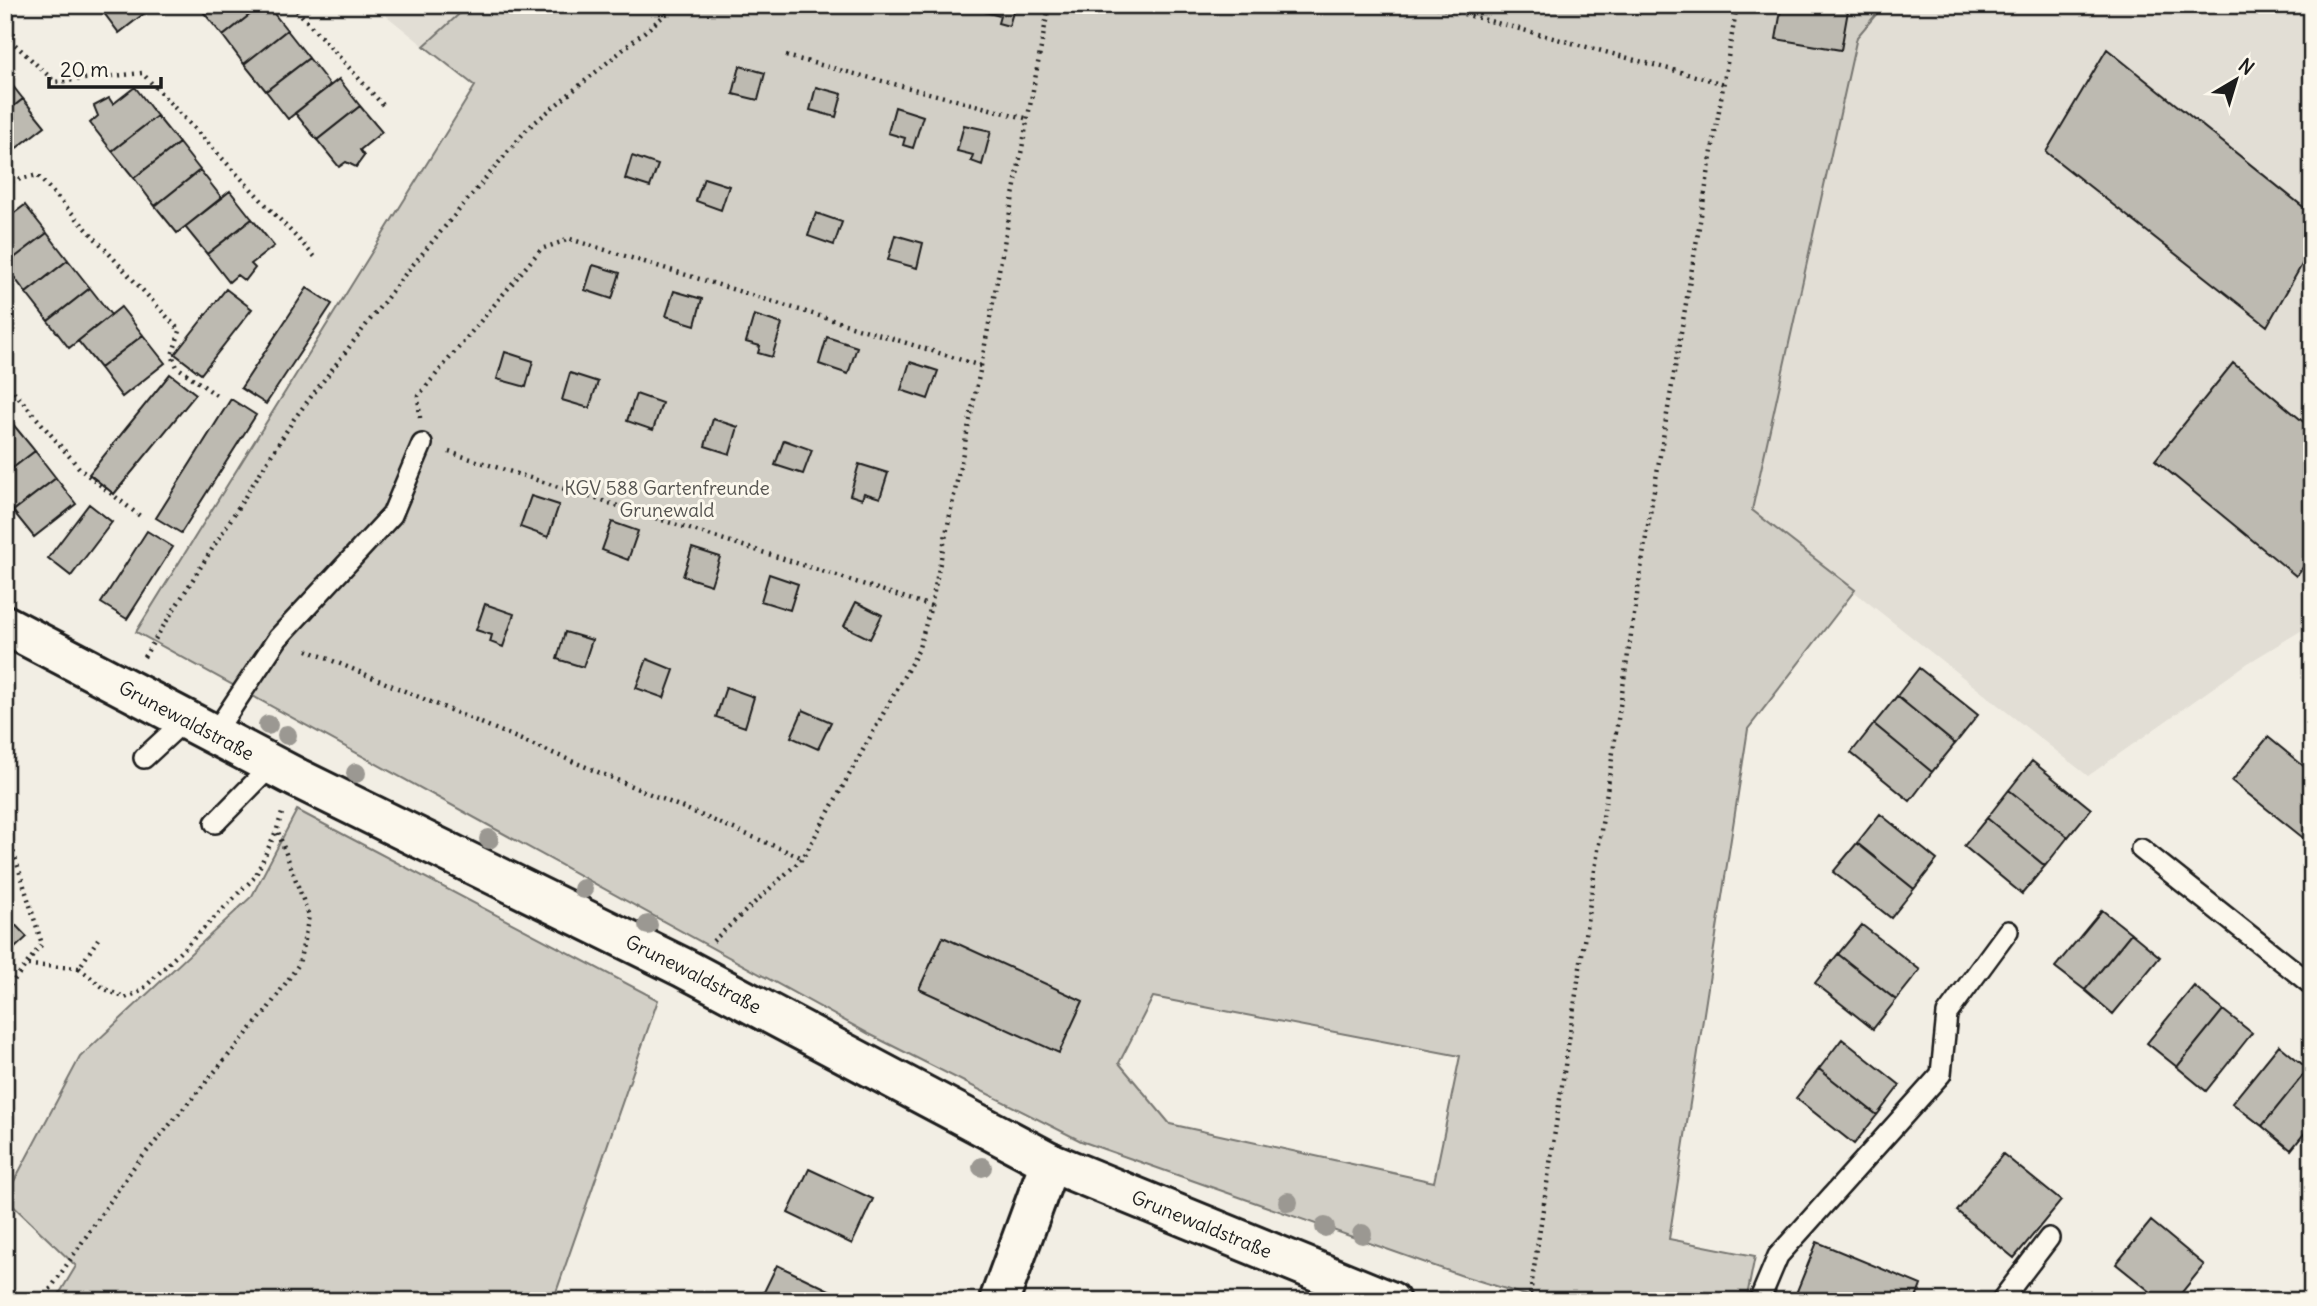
<svg xmlns="http://www.w3.org/2000/svg" width="2317" height="1306" font-family="Delius,sans-serif">
  <rect width="100%" height="100%" fill="#f2eee4"/>
  <filter id="ink" filterUnits="userSpaceOnUse"><feTurbulence type="fractalNoise" baseFrequency=".0143" numOctaves="2"/><feDisplacementMap in="SourceGraphic" scale="14" xChannelSelector="R" yChannelSelector="G"/><feConvolveMatrix kernelMatrix="1 2 1 2 8 2 1 2 1" color-interpolation-filters="sRGB"/></filter>
  <g filter="url(#ink)">
    <path fill="#e2ded5" d="M 373,5 L 469,5 L 424,46 Z
      M 1884,5 L 2312,5 L 2312,624 L 2248,663 L 2088,776 L 1752,511 L 1857,37 Z"/>
    <path fill="#d2cfc6" stroke="#777671" stroke-width="2" fill-rule="evenodd" d="M 469,5 L 1884,5 L 1857,37 L 1752,510 L 1855,590 L 1748,729 L 1669,1239 L 1755,1256 L 1746,1301 L 1545,1301 L 1460,1275 L 1081,1141 L 869,1034 L 136,632 L 475,86 L 424,46 ZM 1153,997 L 1460,1056 L 1434,1182 L 1170,1124 L 1119,1063 Z
      M 297,810 L 658,1000 L 553,1301 L 55,1301 L 76,1266 L 5,1198 L 80,1057 L 252,896 Z"/>
    <path fill="#bdbab1" stroke="#1c1c1c" stroke-width="2" d="M 98,5 L 155,5 L 119,33 Z
      M 203,5 L 262,5 L 223,36 L 200,8 Z
      M 262,5 L 267,5 L 287,30 L 244,64 L 223,36 Z
      M 987,5 L 1015,5 L 1009,26 L 998,23 L 1000,16 L 985,12 Z
      M 1782,5 L 1849,5 L 1841,50 L 1776,39 Z
      M 287,30 L 309,58 L 266,91 L 244,64 Z
      M 2107,49 L 2312,214 L 2312,247 L 2267,326 L 2046,152 Z
      M 309,58 L 330,85 L 288,119 L 266,91 Z
      M 740,66 L 765,73 L 758,100 L 733,94 Z
      M 5,76 L 23,99 L 5,113 Z
      M 339,79 L 360,106 L 317,140 L 295,113 Z
      M 135,87 L 157,116 L 112,151 L 90,123 L 98,116 L 94,106 L 109,98 L 113,104 Z
      M 816,87 L 842,94 L 836,117 L 810,110 Z
      M 23,99 L 45,126 L 5,157 L 5,113 Z
      M 360,106 L 382,132 L 360,150 L 364,156 L 356,167 L 346,162 L 339,167 L 317,140 Z
      M 895,107 L 923,116 L 913,148 L 903,145 L 905,138 L 888,133 Z
      M 157,116 L 179,143 L 134,178 L 112,151 Z
      M 964,125 L 991,131 L 982,165 L 971,161 L 973,155 L 957,151 Z
      M 179,143 L 200,170 L 155,206 L 134,178 Z
      M 632,156 L 658,165 L 650,187 L 625,179 Z
      M 200,170 L 222,198 L 177,233 L 155,206 Z
      M 704,178 L 729,186 L 721,210 L 696,201 Z
      M 230,191 L 252,219 L 207,254 L 185,227 Z
      M 25,205 L 47,233 L 5,265 L 5,220 Z
      M 816,213 L 842,222 L 834,245 L 808,236 Z
      M 252,219 L 274,246 L 251,264 L 255,268 L 245,281 L 237,275 L 229,282 L 207,254 Z
      M 47,233 L 68,260 L 26,293 L 5,265 Z
      M 895,235 L 923,243 L 917,268 L 888,260 Z
      M 68,260 L 90,288 L 48,321 L 26,293 Z
      M 593,265 L 620,273 L 612,299 L 585,290 Z
      M 90,288 L 111,315 L 69,348 L 48,321 Z
      M 307,288 L 332,304 L 266,404 L 241,388 Z
      M 226,289 L 252,309 L 201,374 L 175,354 Z
      M 674,291 L 702,299 L 695,325 L 666,316 Z
      M 121,307 L 143,335 L 100,368 L 78,341 Z
      M 754,315 L 782,324 L 772,357 L 758,353 L 760,346 L 746,342 Z
      M 143,335 L 165,363 L 122,397 L 100,368 Z
      M 827,337 L 857,347 L 848,374 L 819,364 Z
      M 505,352 L 533,361 L 526,387 L 497,379 Z
      M 910,362 L 938,371 L 928,399 L 901,390 Z
      M 2233,363 L 2312,429 L 2312,556 L 2296,576 L 2155,460 Z
      M 570,373 L 598,382 L 589,408 L 562,400 Z
      M 170,374 L 196,394 L 114,494 L 89,474 Z
      M 636,394 L 662,403 L 653,430 L 627,421 Z
      M 231,399 L 256,415 L 181,533 L 156,518 Z
      M 713,419 L 738,427 L 730,454 L 705,446 Z
      M 12,423 L 35,451 L 5,474 L 5,428 Z
      M 784,440 L 812,450 L 803,474 L 775,465 Z
      M 35,451 L 56,478 L 13,511 L 5,501 L 5,474 Z
      M 859,464 L 888,473 L 880,498 L 864,493 L 862,499 L 850,495 Z
      M 56,478 L 76,504 L 34,537 L 13,511 Z
      M 531,496 L 559,505 L 548,537 L 520,527 Z
      M 89,504 L 112,522 L 71,576 L 48,558 Z
      M 612,522 L 638,531 L 628,560 L 602,550 Z
      M 147,531 L 173,547 L 127,619 L 101,603 Z
      M 692,548 L 720,557 L 711,585 L 683,576 Z
      M 769,574 L 798,584 L 790,610 L 761,601 Z
      M 856,602 L 882,615 L 870,639 L 844,626 Z
      M 485,604 L 514,614 L 503,647 L 490,642 L 492,635 L 476,630 Z
      M 565,632 L 592,640 L 583,667 L 557,659 Z
      M 647,659 L 674,670 L 664,698 L 636,688 Z
      M 1919,668 L 1978,715 L 1955,744 L 1897,696 Z
      M 726,687 L 754,697 L 745,727 L 716,717 Z
      M 1897,696 L 1955,744 L 1932,772 L 1874,724 Z
      M 803,710 L 831,722 L 818,749 L 791,737 Z
      M 1874,724 L 1932,772 L 1910,801 L 1851,753 Z
      M 2268,737 L 2312,773 L 2312,845 L 2232,781 Z
      M 2032,761 L 2091,809 L 2068,837 L 2009,790 Z
      M 2009,790 L 2068,837 L 2045,866 L 1987,818 Z
      M 1880,814 L 1937,860 L 1914,889 L 1857,843 Z
      M 1987,818 L 2045,866 L 2022,894 L 1964,846 Z
      M 1857,843 L 1914,889 L 1891,918 L 1833,872 Z
      M 2102,910 L 2131,933 L 2085,990 L 2055,967 Z
      M 5,914 L 27,937 L 5,957 Z
      M 1862,925 L 1920,970 L 1896,1000 L 1838,954 Z
      M 2131,933 L 2160,957 L 2113,1014 L 2085,990 Z
      M 943,937 L 1083,1001 L 1059,1053 L 919,989 Z
      M 1838,954 L 1896,1000 L 1873,1029 L 1815,983 Z
      M 2194,986 L 2223,1010 L 2177,1067 L 2147,1043 Z
      M 2223,1010 L 2252,1033 L 2206,1091 L 2177,1067 Z
      M 1842,1039 L 1900,1085 L 1877,1115 L 1819,1069 Z
      M 2279,1045 L 2308,1069 L 2262,1126 L 2232,1103 Z
      M 1819,1069 L 1877,1115 L 1854,1144 L 1796,1098 Z
      M 2308,1069 L 2312,1072 L 2312,1124 L 2291,1150 L 2262,1126 Z
      M 2003,1154 L 2061,1201 L 2014,1258 L 1957,1211 Z
      M 809,1169 L 873,1199 L 852,1244 L 788,1213 Z
      M 2151,1221 L 2204,1265 L 2175,1301 L 2162,1301 L 2116,1264 Z
      M 1817,1242 L 1921,1285 L 1915,1301 L 1793,1301 Z
      M 777,1265 L 852,1301 L 767,1301 L 761,1298 Z"/>
    <g fill="none" stroke-linecap="round" stroke-linejoin="round">
      <defs>
        <path id="lane" d="M 214,734 L 278,638 L 392,515 L 422,444
          M 144,758 L 186,719
          M 215,823 L 272,765
          M 2141,849 L 2312,985
          M 1759,1301 L 1778,1256 L 1941,1074 L 1947,1014 L 2008,931
          M 2001,1301 L 2049,1238"/>
        <g id="street">
          <path id="s1" d="M 5,625 L 297,778 L 684,968 L 1050,1162 L 1390,1301"/>
          <path d="M 999,1301 L 1050,1162"/>
        </g>
      </defs>
      <use href="#lane" stroke="#1c1c1c" stroke-width="24"/>
      <use href="#street" stroke="#1c1c1c" stroke-width="44"/>
      <path stroke="#1c1c1c" stroke-width="4.5" stroke-dasharray="2 5" stroke-linecap="butt" d="M 292,5 L 383,105
        M 1430,5 L 1725,84
        M 5,35 L 55,82 L 142,73 L 315,257
        M 786,56 L 1029,119
        M 5,183 L 37,175 L 180,331 L 172,355 L 177,367 L 219,397
        M 5,381 L 81,470 L 140,516
        M 420,418 L 418,396 L 541,249 L 570,239 L 981,366
        M 449,452 L 931,606
        M 307,650 L 803,858
        M 144,657 L 294,419 L 406,273 L 528,128 L 677,5
        M 2309,738 L 2312,741
        M 5,825 L 42,944 L 5,992
        M 713,941 L 803,858 L 918,651 L 931,606 L 981,366 L 1049,5
        M 28,965 L 79,968 L 98,939
        M 79,968 L 105,989 L 125,998 L 141,991 L 255,877 L 277,829 L 282,813
        M 42,1301 L 133,1168 L 267,1010 L 299,964 L 309,916 L 277,829
        M 1529,1301 L 1645,543 L 1737,5"/>
      <use href="#lane" stroke="#fbf7ec" stroke-width="19"/>
      <use href="#street" stroke="#fbf7ec" stroke-width="38"/>
    </g>
    <g fill="#9b9892">
      <circle cx="268" cy="725" r="10"/>
      <circle cx="287" cy="735" r="10"/>
      <circle cx="356" cy="773" r="10"/>
      <circle cx="489" cy="839" r="10"/>
      <circle cx="583" cy="889" r="10"/>
      <circle cx="648" cy="925" r="10"/>
      <circle cx="982" cy="1167" r="10"/>
      <circle cx="1288" cy="1202" r="10"/>
      <circle cx="1325" cy="1227" r="10"/>
      <circle cx="1362" cy="1234" r="10"/>
    </g>
  </g>
  <g text-anchor="middle" dominant-baseline="central" stroke-width="6" stroke-linejoin="round" paint-order="stroke">
    <g font-size="19" fill="#53524f" stroke="#fbf7ec">
      <text x="667" y="488">KGV 588 Gartenfreunde<tspan x="667" dy="22">Grunewald</tspan></text>
    </g>
    <g font-size="19" fill="#1c1c1c" stroke="#fbf7ec">
      <text stroke="none"><textPath href="#s1" startOffset="205">Grunewaldstraße</textPath></text>
      <text stroke="none"><textPath href="#s1" startOffset="772">Grunewaldstraße</textPath></text>
      <text stroke="none"><textPath href="#s1" startOffset="1339">Grunewaldstraße</textPath></text>
    </g>
  </g>
  <rect width="2317" height="1306" fill="none" stroke="#fbf7ec" stroke-width="28"/>
  <rect x="14" y="14" width="2289" height="1278" fill="none" stroke="#1c1c1c" stroke-width="2.5" filter="url(#ink)"/>
  <g transform="translate(2236 80) rotate(38)" stroke="#fbf7ec" stroke-width="5" paint-order="stroke">
  <path d="M0-5L12 26L0 18L-12 26Z" fill="#1c1c1c"/>
  <text y="-10" font-size="19" font-weight="bold" text-anchor="middle" fill="#1c1c1c">N</text>
  </g>
  <path d="M49 77v10h112v-10" fill="none" stroke="#1c1c1c" stroke-width="3.5"/>
  <text x="60" y="77" font-size="21" fill="#1c1c1c" stroke="#fbf7ec" stroke-width="5" paint-order="stroke">20 m</text>
</svg>
